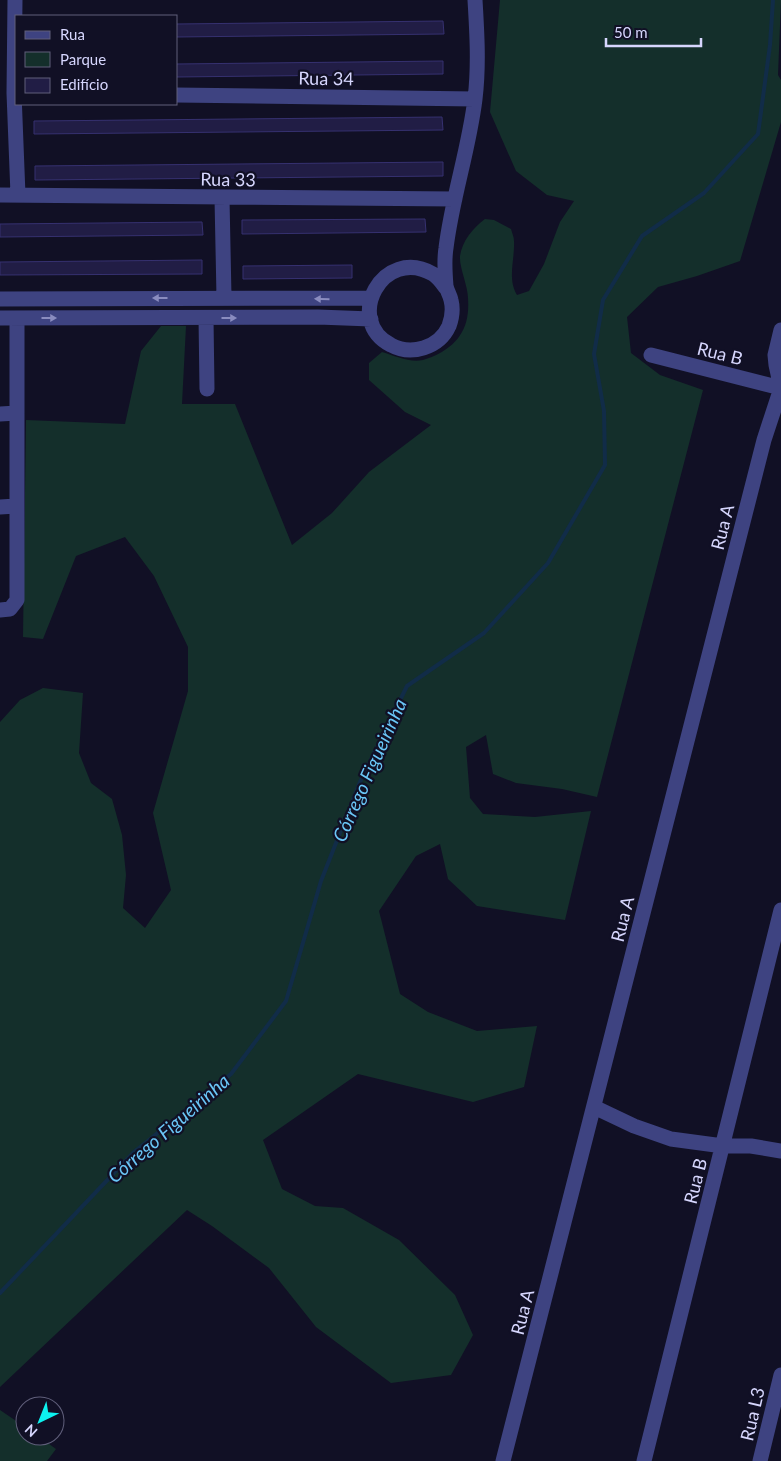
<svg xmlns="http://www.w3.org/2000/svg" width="781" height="1461" font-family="Lato,sans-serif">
  <rect width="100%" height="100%" fill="#111025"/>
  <path fill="#142f2b" d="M 500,0 L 781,0 L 778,75 L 781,80 L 781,122 L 740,261 L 697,276 L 658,287 L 627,317 L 631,353 L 660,375 L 703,390 L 597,797 L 562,789 L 516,783 L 493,774 L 486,735 L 466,747 L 470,798 L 483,814 L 535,817 L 591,811 L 565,920 L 477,906 L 448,879 L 440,844 L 416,856 L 379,911 L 400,994 L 428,1012 L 477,1031 L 537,1026 L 524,1087 L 473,1102 L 358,1074 L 263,1140 L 282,1189 L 315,1206 L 343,1208 L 399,1240 L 455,1295 L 473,1335 L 451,1375 L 391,1383 L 316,1327 L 269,1268 L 212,1226 L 187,1210 L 0,1387 L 0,722 L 20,700 L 43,688 L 83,693 L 79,753 L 91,783 L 112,799 L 122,835 L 126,875 L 123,908 L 145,928 L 171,890 L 153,813 L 188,691 L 188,647 L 154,576 L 125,537 L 76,556 L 43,639 L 23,637 L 26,420 L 125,424 L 141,351 L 161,326 L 186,326 L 182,404 L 235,404 L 292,545 L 332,513 L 369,472 L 431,425 L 405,412 L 369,380 L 369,363 L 382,352 C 395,356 410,363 423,360 C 427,359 431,357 434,356 C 460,344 470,326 468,298 C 468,286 459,267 460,256 C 462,241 473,228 485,219 L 494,220 L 511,229 C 512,233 514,237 514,241 C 515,259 507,279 517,295 L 529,291 L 544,264 L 560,222 L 574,201 L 547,195 L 516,171 L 490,112 Z
    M 0,1410 L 25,1427 L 25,1436 L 38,1436 L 56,1449 L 47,1461 L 0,1461 Z"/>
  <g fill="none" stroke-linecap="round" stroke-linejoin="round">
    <path stroke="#112c48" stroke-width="4" d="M 0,1293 L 134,1152 L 231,1074 L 286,1001 L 321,881 L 360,782 L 407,686 L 484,633 L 548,563 L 605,465 L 604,411 L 594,354 L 603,300 L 642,236 L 704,193 L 758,134 L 770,45 L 773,0"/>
  </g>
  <path fill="#211d45" stroke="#363170" d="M 443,21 L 444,34 L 176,37 L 176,24 Z
    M 443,61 L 443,74 L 176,77 L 176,64 Z
    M 442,117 L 443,130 L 34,134 L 34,121 Z
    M 443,162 L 443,176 L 35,180 L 35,166 Z
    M 425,219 L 426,232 L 242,234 L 242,220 Z
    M 202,222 L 203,235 L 0,237 L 0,224 Z
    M 202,260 L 202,274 L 0,275 L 0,262 Z
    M 352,265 L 352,278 L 243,279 L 243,266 Z"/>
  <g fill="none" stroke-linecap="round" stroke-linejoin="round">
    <path stroke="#3e4381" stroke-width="15" d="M 15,0 L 14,93 L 18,195
      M 176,95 L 475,99
      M 0,195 L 455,199
      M 222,198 L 224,297
      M 446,288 C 442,283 439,278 433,274 C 383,245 343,320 391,345 C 411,356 439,348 449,326 C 452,318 453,308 451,300 C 450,295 447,291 446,286 C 445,274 444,260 446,248 C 452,198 469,149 475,99 C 479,66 477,33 475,0
      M 0,299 L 371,298
      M 0,318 L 318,317 L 371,319
      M 206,318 L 207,389
      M 651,355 L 781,388
      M 0,414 L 17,413
      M 0,507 L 16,506
      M 0,610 L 10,609 L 17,600 L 17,318
      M 594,1107 L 634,1126 L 671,1139 L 723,1146 L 751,1146 L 781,1151
      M 503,1461 L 764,440 L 781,388 L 776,365 L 775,355 L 781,330
      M 644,1461 L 781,910
      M 760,1461 L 781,1375"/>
  </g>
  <defs><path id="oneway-solid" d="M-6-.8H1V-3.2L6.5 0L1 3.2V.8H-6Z" transform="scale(1.25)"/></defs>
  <g fill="#8a8cbf">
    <use href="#oneway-solid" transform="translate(160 298) rotate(180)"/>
    <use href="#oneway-solid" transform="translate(322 299) rotate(-179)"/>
    <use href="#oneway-solid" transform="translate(49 318)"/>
    <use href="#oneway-solid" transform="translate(229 318)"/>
  </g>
  <g text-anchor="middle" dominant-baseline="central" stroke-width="4.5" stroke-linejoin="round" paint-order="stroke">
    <g font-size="18" fill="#d6d6fd" stroke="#111025">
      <text transform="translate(326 78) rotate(1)">Rua 34</text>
      <text transform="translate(228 179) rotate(1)">Rua 33</text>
      <text transform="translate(720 353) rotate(14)">Rua B</text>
      <text transform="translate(722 527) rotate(-76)">Rua A</text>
      <text transform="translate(622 919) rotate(-76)">Rua A</text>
      <text transform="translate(695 1181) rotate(-76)">Rua B</text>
      <text transform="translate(522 1312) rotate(-76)">Rua A</text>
      <text transform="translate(752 1414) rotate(-77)">Rua L3</text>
    </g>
    <g font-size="19" font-style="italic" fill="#6ac6f7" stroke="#111025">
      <text transform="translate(369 770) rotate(-66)">Córrego Figueirinha</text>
      <text transform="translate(168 1128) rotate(-41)">Córrego Figueirinha</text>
    </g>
  </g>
  <rect x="15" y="15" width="162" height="90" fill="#111025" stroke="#605f7b"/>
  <rect x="25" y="31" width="25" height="8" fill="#3e4381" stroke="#605f7b"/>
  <text x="60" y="40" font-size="15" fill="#d6d6fd">Rua</text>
  <rect x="25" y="52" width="25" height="15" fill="#142f2b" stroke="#605f7b"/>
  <text x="60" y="65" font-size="15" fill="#d6d6fd">Parque</text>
  <rect x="25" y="78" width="25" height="15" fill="#211d45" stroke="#605f7b"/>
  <text x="60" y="90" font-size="15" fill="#d6d6fd">Edifício</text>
  <g transform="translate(40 1421) rotate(223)"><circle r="24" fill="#111025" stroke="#605f7b"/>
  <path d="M0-4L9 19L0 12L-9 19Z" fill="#0df2ef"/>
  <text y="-8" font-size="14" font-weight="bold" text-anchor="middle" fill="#d6d6fd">N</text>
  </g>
  <path d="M606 38v8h95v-8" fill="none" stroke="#d6d6fd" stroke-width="2.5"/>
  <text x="614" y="38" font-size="15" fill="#d6d6fd" stroke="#111025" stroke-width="4" paint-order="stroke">50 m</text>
</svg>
